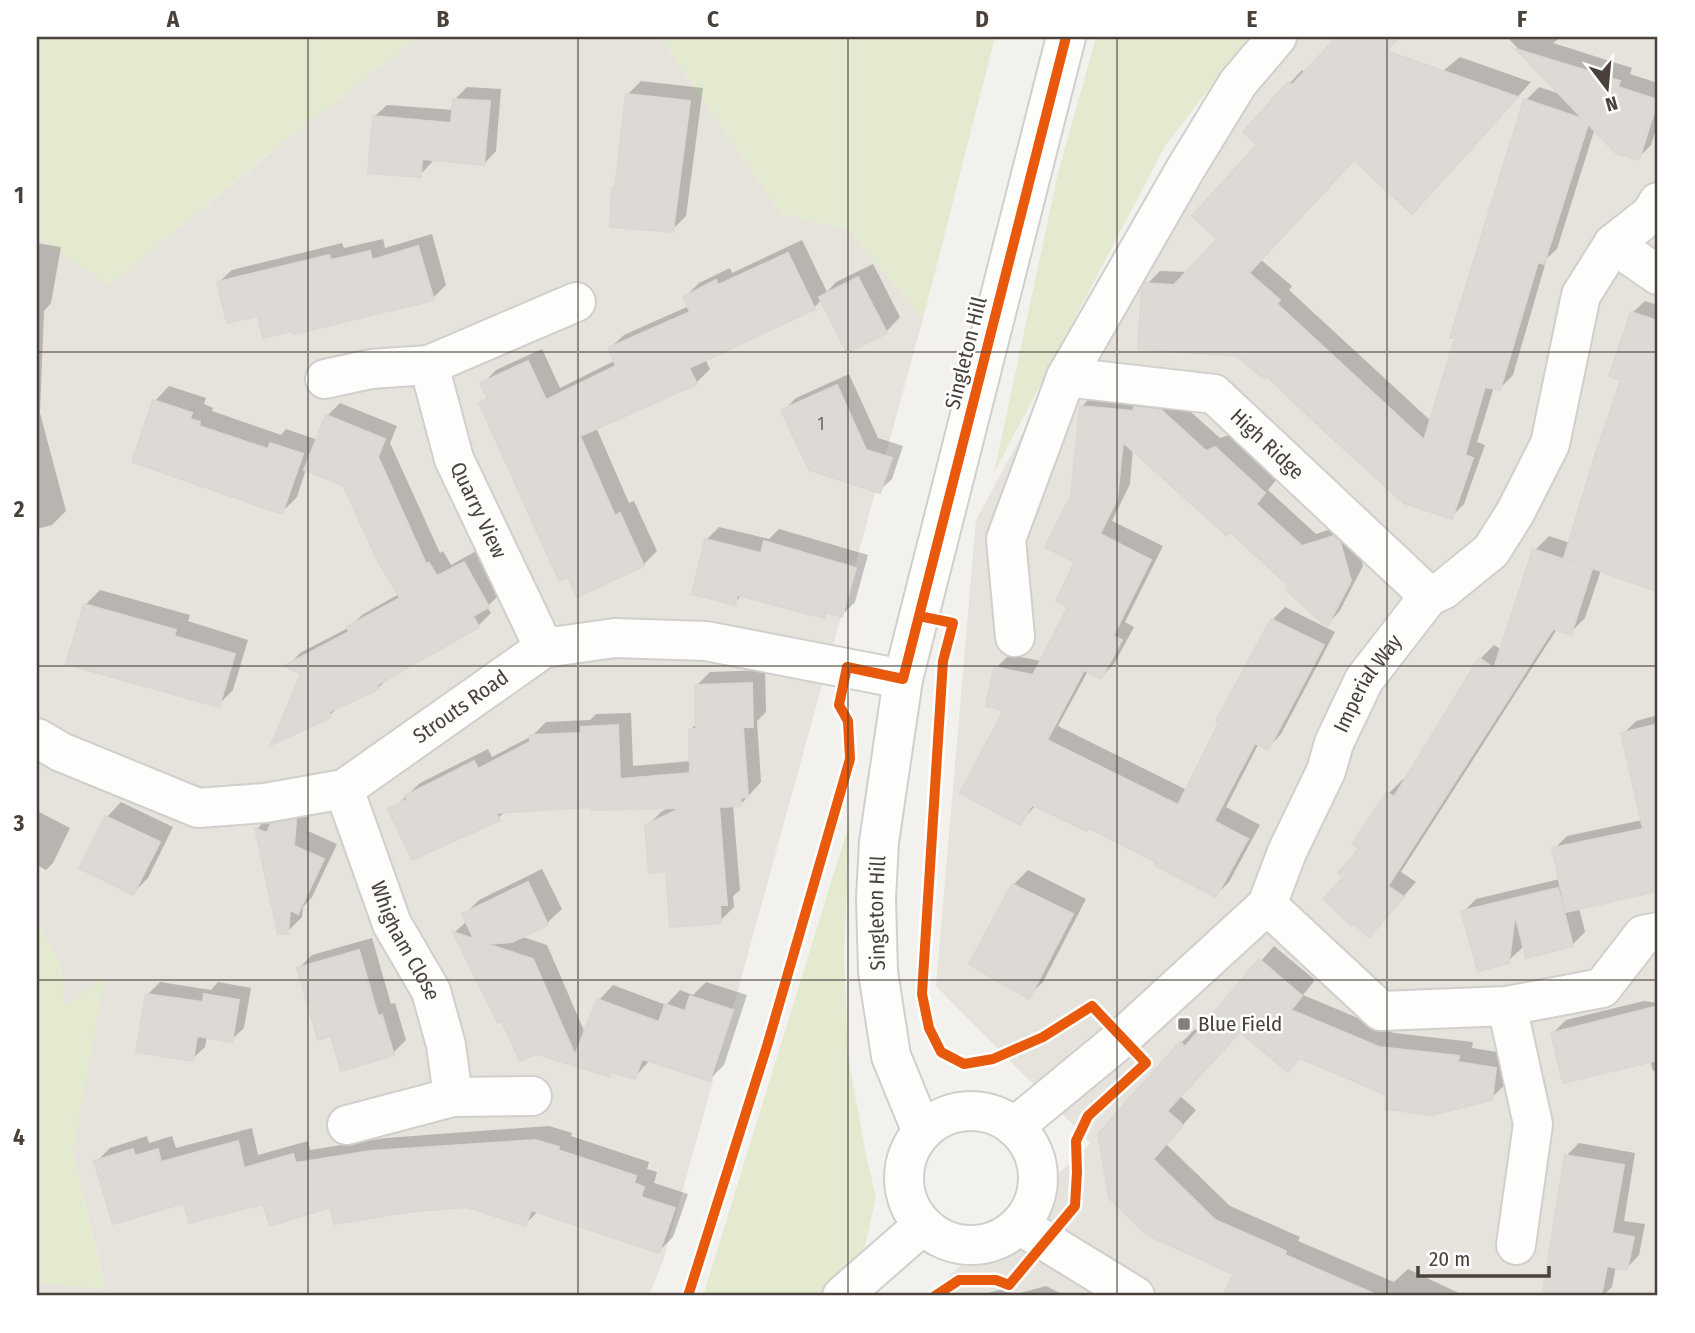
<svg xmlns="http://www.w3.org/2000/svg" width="1695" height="1333" font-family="'Fira Sans Condensed',sans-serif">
  <rect width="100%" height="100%" fill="#f3f1ee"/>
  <path fill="#e6e2dc" d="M 419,37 L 660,37 L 781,214 L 847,229 L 923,319 L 664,1258 L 649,1296 L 37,1296 L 37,1283 L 105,1288 L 73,1152 L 61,965 L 37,922 L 37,237 L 109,285 L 287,139 Z
    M 1261,37 L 1658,37 L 1658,1296 L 928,1296 L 1091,1143 L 936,986 L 976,520 L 1178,147 Z"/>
  <path fill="#e3ead0" d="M 37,37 L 419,37 L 279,145 L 109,285 L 37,237 Z
    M 660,37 L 995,37 L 923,319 L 847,229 L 781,214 Z
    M 1096,37 L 1249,37 L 1165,146 L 994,473 L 1058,173 Z
    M 850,821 L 844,954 L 848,1057 L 866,1155 L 876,1197 L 865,1246 L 825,1296 L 703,1296 Z
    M 37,922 L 61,965 L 64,1007 L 105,976 L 73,1152 L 105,1289 L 37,1283 Z"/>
  <path fill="#0003" d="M 1338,37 L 1398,37 L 1308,136 L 1260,259 L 1292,286 L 1289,290 L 1432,422 L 1526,100 L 1539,87 L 1563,95 L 1507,37 L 1561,37 L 1553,43 L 1632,68 L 1630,74 L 1658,83 L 1658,123 L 1651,145 L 1638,158 L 1595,128 L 1557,249 L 1547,258 L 1513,375 L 1500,388 L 1494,387 L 1477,442 L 1485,445 L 1464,504 L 1451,517 L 1267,373 L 1147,284 L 1160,271 L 1188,272 L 1220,239 L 1260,144 L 1245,131 L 1290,83 L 1302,70 L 1306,73 Z
    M 1460,57 L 1531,82 L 1427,197 L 1362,138 Z
    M 641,81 L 703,88 L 686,216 L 672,230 L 617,186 L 627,95 Z
    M 467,87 L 501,89 L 496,151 L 484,164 L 433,159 L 432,162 L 420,175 L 374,117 L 387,105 L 454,110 L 455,99 Z
    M 432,234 L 446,285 L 433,298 L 259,314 L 218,283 L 232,270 L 342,243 L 344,248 L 383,239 L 385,248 Z
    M 802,240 L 827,292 L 836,282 L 873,264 L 900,317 L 886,332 L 822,299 L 814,308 L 705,359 L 710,369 L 696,383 L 596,427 L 629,503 L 634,501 L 657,551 L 643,565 L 481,404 L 488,396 L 482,384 L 496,370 L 542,349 L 560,388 L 616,360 L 610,348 L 624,335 L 689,306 L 685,297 L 699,283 L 730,268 L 732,273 Z
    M 37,243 L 61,247 L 51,303 L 44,311 L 40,413 L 66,511 L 52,525 L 37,529 Z
    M 1645,301 L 1658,305 L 1658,478 L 1631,563 L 1601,570 L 1585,618 L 1570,633 L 1557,629 L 1401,872 L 1416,882 L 1383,920 L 1345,877 L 1362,849 L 1354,844 L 1389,793 L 1403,779 L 1406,781 L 1480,659 L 1494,645 L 1502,650 L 1535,550 L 1549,536 L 1570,543 L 1623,379 L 1632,313 Z
    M 849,374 L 878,438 L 903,446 L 892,479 L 879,491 L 784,410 L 796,398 Z
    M 169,386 L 206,398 L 204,404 L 213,408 L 212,411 L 281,435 L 286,429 L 318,440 L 327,416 L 340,403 L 397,426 L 390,443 L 440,553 L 443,551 L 451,565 L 478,550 L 501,593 L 487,607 L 491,613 L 478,626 L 390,676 L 378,688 L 341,705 L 330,715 L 275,742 L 304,673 L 288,666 L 300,653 L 350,627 L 362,615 L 399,594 L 345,484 L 306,469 L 297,497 L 282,512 L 155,401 Z
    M 1094,394 L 1174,397 L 1220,438 L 1229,435 L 1277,479 L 1268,490 L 1316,534 L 1347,524 L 1352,529 L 1363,566 L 1339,612 L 1327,625 L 1291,585 L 1230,530 L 1133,449 L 1130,484 L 1112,521 L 1163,546 L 1125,622 L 1134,627 L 1114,664 L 1101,677 L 1088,671 L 1058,726 L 1187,790 L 1272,620 L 1285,607 L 1335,632 L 1281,734 L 1268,748 L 1259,743 L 1226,807 L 1260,825 L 1229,882 L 1216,895 L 1158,861 L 1089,826 L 1036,805 L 1020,823 L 1007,708 L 996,668 L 1009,655 L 1042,661 L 1071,606 L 1077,562 L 1073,497 L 1081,407 Z
    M 719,527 L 769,539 L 779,529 L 868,555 L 855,602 L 842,615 L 828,611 L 823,616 L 742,595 L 734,603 L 706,540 Z
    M 100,590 L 190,615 L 188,621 L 248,640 L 233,690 L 218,705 L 85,605 Z
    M 765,670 L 766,712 L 757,721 L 761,782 L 741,804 L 733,805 L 740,890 L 733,896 L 734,907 L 720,921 L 668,869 L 647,826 L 661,812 L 672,806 L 594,805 L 506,811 L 498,818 L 395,807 L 420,783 L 488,749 L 492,757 L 532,736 L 546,722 L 590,720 L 596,714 L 631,713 L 633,766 L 692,761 L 691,729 L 698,722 L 696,686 L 710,672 Z
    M 1658,715 L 1658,889 L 1579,908 L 1585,932 L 1572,945 L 1523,939 L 1522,948 L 1508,961 L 1463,912 L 1476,899 L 1560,879 L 1554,849 L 1567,836 L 1642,820 L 1623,734 L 1636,721 Z
    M 121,802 L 173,827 L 148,878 L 133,893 L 107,817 Z
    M 310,806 L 308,831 L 337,844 L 312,897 L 303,907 L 302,917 L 287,932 L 280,932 L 257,829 L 271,814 Z
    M 39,812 L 70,828 L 53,863 L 46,870 L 37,865 L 37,814 Z
    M 542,869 L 562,909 L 547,923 L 520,936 L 547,945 L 585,1033 L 599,1000 L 613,985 L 666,1005 L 680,990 L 693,995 L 706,982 L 747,995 L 724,1065 L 710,1079 L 650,1060 L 635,1077 L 613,1071 L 609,1075 L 503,1019 L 498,1021 L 455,932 L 467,921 L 464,915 L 479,900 Z
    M 1028,870 L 1086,899 L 1043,982 L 1028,996 L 971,963 L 1013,885 Z
    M 372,938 L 391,1004 L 395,1003 L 406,1040 L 393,1053 L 332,1034 L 299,968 L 312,955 Z
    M 1274,946 L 1315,980 L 1303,995 L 1394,1033 L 1473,1042 L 1472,1048 L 1509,1054 L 1506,1084 L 1491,1098 L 1389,1094 L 1301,1057 L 1287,1070 L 1240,1030 L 1180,1096 L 1196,1110 L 1166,1144 L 1230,1206 L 1300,1237 L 1298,1241 L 1394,1282 L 1408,1269 L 1465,1296 L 1237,1296 L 1227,1292 L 1235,1273 L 1100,1134 L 1181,1043 L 1195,1029 L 1200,1033 Z
    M 160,982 L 211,990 L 218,982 L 251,988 L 244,1028 L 231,1040 L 207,1036 L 205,1047 L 192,1059 L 148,994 Z
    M 1644,1001 L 1658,1003 L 1658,1070 L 1653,1071 L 1650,1060 L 1553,1033 L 1566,1020 Z
    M 549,1126 L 572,1133 L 571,1136 L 649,1162 L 647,1169 L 657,1172 L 654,1183 L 688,1194 L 673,1237 L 659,1251 L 538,1211 L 526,1224 L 467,1206 L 332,1205 L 185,1201 L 96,1162 L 110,1148 L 147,1136 L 149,1143 L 172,1136 L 176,1148 L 252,1128 L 258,1155 L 308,1141 L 310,1150 L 386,1138 Z
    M 1579,1143 L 1635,1153 L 1624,1221 L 1645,1224 L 1639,1255 L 1627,1268 L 1616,1266 L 1612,1287 L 1603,1296 L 1582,1296 L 1545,1290 L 1566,1156 Z
    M 1046,1286 L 1066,1296 L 977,1296 L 1010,1287 L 1012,1295 Z"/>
  <path fill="#dddad6" stroke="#dbd8d4" stroke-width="2" d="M 1337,37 L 1399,37 L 1386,51 L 1518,97 L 1412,214 L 1354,160 L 1249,273 L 1280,300 L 1277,304 L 1424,440 L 1455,338 L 1450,338 L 1524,99 L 1583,119 L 1516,49 L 1620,81 L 1618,87 L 1658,100 L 1639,160 L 1616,153 L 1588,124 L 1544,264 L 1538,262 L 1500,390 L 1485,387 L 1465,455 L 1473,458 L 1452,519 L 1404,503 L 1320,427 L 1267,376 L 1264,379 L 1237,356 L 1138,349 L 1142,289 L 1145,283 L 1174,285 L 1217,239 L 1192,216 L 1257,145 L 1243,132 L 1288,82 L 1292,85 Z
    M 626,94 L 690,101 L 673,232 L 610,227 L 612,188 L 615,187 Z
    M 453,99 L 490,101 L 484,165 L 422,159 L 421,177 L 368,173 L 373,116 L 451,123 Z
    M 418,246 L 434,300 L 294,334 L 293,331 L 263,338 L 258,316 L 227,323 L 217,282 L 329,255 L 331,260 L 370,251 L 372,260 Z
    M 788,253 L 815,309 L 689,368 L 697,384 L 580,436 L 615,516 L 620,513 L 644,566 L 577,597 L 568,577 L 559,580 L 479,403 L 488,399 L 480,383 L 528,361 L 546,400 L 616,366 L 608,348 L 690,312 L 683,297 L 716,280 L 718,285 Z
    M 858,277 L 887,333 L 847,353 L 819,297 Z
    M 1631,312 L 1658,321 L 1658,592 L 1564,558 L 1596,452 L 1621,380 L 1609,376 Z
    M 837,385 L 866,450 L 892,458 L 880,493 L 809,470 L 781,410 Z
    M 153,400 L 192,413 L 190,419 L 200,422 L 199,426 L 268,449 L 270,443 L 303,454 L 282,514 L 132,462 Z
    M 1080,406 L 1133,411 L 1134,407 L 1161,410 L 1206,451 L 1215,447 L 1265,493 L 1256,504 L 1302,546 L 1334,536 L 1340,542 L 1351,581 L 1327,627 L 1286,590 L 1289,586 L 1230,532 L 1227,536 L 1123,442 L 1117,499 L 1100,534 L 1151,560 L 1113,636 L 1122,640 L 1101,679 L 1084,670 L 1047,740 L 1178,805 L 1219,723 L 1216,721 L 1271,619 L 1324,645 L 1268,750 L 1255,743 L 1214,821 L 1248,839 L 1216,897 L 1154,865 L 1156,862 L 1089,828 L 1087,831 L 1032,805 L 1020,825 L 960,793 L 1004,710 L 986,706 L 994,667 L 1033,675 L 1068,607 L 1056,601 L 1075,562 L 1045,547 L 1071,496 Z
    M 326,415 L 385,439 L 378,457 L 426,564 L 429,563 L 437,576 L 464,562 L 489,607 L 473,616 L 479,627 L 377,685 L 379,689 L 329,712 L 331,717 L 271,745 L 301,674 L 284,666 L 349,632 L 347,627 L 400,598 L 378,561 L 343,485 L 304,470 Z
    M 705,539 L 761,553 L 764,541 L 856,568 L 842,617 L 826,612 L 824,618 L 737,595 L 735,605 L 692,594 Z
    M 1533,549 L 1592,569 L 1571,635 L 1553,629 L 1388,886 L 1404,897 L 1369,937 L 1353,923 L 1351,926 L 1324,899 L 1343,877 L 1338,873 L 1359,849 L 1352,844 L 1387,792 L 1394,797 L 1479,658 L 1494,668 Z
    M 84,604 L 176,630 L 174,636 L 235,654 L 219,707 L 66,664 Z
    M 752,683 L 753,727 L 743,727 L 748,797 L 741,798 L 741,806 L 719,807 L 727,905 L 720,905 L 721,923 L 670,927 L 666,871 L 649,873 L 645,825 L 681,808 L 592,810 L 592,807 L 496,813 L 500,820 L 412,860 L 388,809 L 408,799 L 405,796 L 474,761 L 478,769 L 530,742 L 530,735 L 581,733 L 581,727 L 618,725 L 620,779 L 690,773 L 689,729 L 696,729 L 695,685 Z
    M 1658,724 L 1658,891 L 1566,912 L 1552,848 L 1643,829 L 1621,733 Z
    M 105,816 L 160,842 L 133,895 L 79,868 Z
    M 296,820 L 294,846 L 324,859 L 298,914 L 290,910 L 288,934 L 278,934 L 255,828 L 267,833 L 271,824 Z
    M 528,882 L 548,925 L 512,942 L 487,944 L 533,959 L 575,1055 L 597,999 L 659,1022 L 665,1004 L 685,1011 L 690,996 L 733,1010 L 710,1081 L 642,1059 L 635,1079 L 611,1072 L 610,1077 L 537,1054 L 520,1061 L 502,1021 L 498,1023 L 453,932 L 474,939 L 462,914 Z
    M 1012,884 L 1073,914 L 1029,999 L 969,964 Z
    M 1558,888 L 1573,946 L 1526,958 L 1515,914 L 1509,963 L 1478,971 L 1461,911 Z
    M 359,950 L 378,1016 L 382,1015 L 394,1055 L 341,1071 L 331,1036 L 318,1040 L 297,968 Z
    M 1259,959 L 1302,996 L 1291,1010 L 1379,1047 L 1459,1056 L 1458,1062 L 1496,1068 L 1492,1100 L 1432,1115 L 1385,1109 L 1387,1095 L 1299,1058 L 1288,1072 L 1240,1032 L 1167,1111 L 1183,1125 L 1153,1159 L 1215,1220 L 1286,1251 L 1285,1255 L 1379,1296 L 1223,1296 L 1233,1274 L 1147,1235 L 1109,1198 L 1098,1134 L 1180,1042 L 1185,1047 Z
    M 146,994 L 203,1002 L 204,994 L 239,1000 L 232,1042 L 197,1036 L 193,1061 L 136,1052 Z
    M 1658,1006 L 1658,1060 L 1563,1083 L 1551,1033 Z
    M 535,1140 L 559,1147 L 558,1150 L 636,1176 L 634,1183 L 644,1187 L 641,1197 L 675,1208 L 659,1253 L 531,1210 L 526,1226 L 467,1207 L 408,1212 L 334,1224 L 331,1207 L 270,1226 L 263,1204 L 189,1223 L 184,1203 L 113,1224 L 94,1161 L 133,1149 L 135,1156 L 158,1149 L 161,1162 L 238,1141 L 244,1168 L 293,1154 L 296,1163 L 370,1151 Z
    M 1565,1155 L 1624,1165 L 1612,1233 L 1634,1237 L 1627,1270 L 1607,1266 L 1601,1296 L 1571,1296 L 1543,1292 Z"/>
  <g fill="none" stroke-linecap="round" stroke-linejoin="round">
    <defs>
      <g id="minor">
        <path d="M 1613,244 L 1658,275"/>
        <path id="s1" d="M 429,365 L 454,459 L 544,648"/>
        <path id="s2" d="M 1066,377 L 1214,394 L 1429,596"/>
        <path d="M 325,379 L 371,369 L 429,365 L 576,302"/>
        <path d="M 1015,637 L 1006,539 L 1066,377 L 1186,168 L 1238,83 L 1277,37"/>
        <path id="s3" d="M 37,738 L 61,752 L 198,808 L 265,803 L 344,789 L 544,648 L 615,638 L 706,641 L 903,679"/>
        <path id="s4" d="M 344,789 L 392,924 L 431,991 L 446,1045 L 453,1097"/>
        <path d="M 1267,905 L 1381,1011 L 1507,1006 L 1602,988 L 1643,935 L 1658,932"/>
        <path d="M 1507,1006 L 1533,1124 L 1516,1245"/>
        <circle cx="971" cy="1178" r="67"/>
        <path d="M 347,1125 L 453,1097 L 532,1096"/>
        <path id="s5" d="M 1014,1127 L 1122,1038 L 1267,905 L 1287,852 L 1326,771 L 1334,743 L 1364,680 L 1429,596 L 1443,590 L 1491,551 L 1515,513 L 1550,444 L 1581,295 L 1613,244 L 1651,214 L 1658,202"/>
        <path id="s6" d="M 922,1132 L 891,1056 L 878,972 L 876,898 L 879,842 L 903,679 L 1066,37"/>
        <path d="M 1019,1225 L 1135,1296"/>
        <path d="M 842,1296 L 923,1225"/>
      </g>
    </defs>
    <use href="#minor" stroke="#d1cfcc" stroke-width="42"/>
    <use href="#minor" stroke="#fdfdfc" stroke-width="38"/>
    <defs>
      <path id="cycleway" d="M 919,616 L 953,623 L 943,661 L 922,994 L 929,1028 L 941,1052 L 964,1064 L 993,1059 L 1043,1037 L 1092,1006 L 1146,1063 L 1088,1116 L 1076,1141 L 1077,1172 L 1075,1206 L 1009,1285 L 996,1280 L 959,1280 L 935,1296
        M 688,1296 L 767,1046 L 850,759 L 848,721 L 839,705 L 847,667 L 903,679 L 1066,37"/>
    </defs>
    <use href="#cycleway" stroke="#fff" stroke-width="15"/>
    <use href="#cycleway" stroke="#e8590c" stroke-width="10"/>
  </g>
  <path fill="none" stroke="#49413a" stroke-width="2" stroke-opacity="0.55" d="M 308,37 L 308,1296M 578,37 L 578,1296M 848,37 L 848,1296M 1117,37 L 1117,1296M 1387,37 L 1387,1296M 37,352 L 1658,352M 37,666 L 1658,666M 37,980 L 1658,980"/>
  <rect fill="#847f79" stroke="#fff" stroke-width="2.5" x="1177" y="1017" width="14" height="14" rx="3.5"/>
  <g text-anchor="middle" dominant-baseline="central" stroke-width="5" stroke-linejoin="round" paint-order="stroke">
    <g font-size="18" fill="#6f6862">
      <text x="821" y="424">1</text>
    </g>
    <g font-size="21" fill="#49413a" stroke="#fff">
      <text transform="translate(966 353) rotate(-76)">Singleton Hill</text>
      <text stroke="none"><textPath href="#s2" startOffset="222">High Ridge</textPath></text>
      <text stroke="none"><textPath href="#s1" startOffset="154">Quarry View</textPath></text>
      <text stroke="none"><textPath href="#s5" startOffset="581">Imperial Way</textPath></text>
      <text stroke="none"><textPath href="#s3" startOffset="466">Strouts Road</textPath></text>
      <text stroke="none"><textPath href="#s6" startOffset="226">Singleton Hill</textPath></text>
      <text stroke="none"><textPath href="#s4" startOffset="164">Whigham Close</textPath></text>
    </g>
    <g font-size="21" fill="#49413a" stroke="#fff" text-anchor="start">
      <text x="1198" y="1024">Blue Field</text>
    </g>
  </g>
  <rect width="1695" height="1333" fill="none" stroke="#ffffff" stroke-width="77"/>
  <g transform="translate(1607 88) rotate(164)" stroke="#ffffff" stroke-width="5" paint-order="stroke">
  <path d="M0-5L12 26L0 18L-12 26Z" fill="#49413a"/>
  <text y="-10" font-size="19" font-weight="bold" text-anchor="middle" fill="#49413a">N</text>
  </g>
  <path d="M1418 1266v10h131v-10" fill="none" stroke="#49413a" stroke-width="3.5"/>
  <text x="1429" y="1266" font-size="21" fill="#49413a" stroke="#ffffff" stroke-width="5" paint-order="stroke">20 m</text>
  <rect x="38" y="38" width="1618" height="1256" fill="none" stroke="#49413a" stroke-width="2.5"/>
  <g font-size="23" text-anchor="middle" font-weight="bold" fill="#49413a">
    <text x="173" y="27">A</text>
    <text x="443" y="27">B</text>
    <text x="713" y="27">C</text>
    <text x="982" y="27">D</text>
    <text x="1252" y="27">E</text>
    <text x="1522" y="27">F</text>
    <text x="19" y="203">1</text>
    <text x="19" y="517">2</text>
    <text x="19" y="831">3</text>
    <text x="19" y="1145">4</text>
  </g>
</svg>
